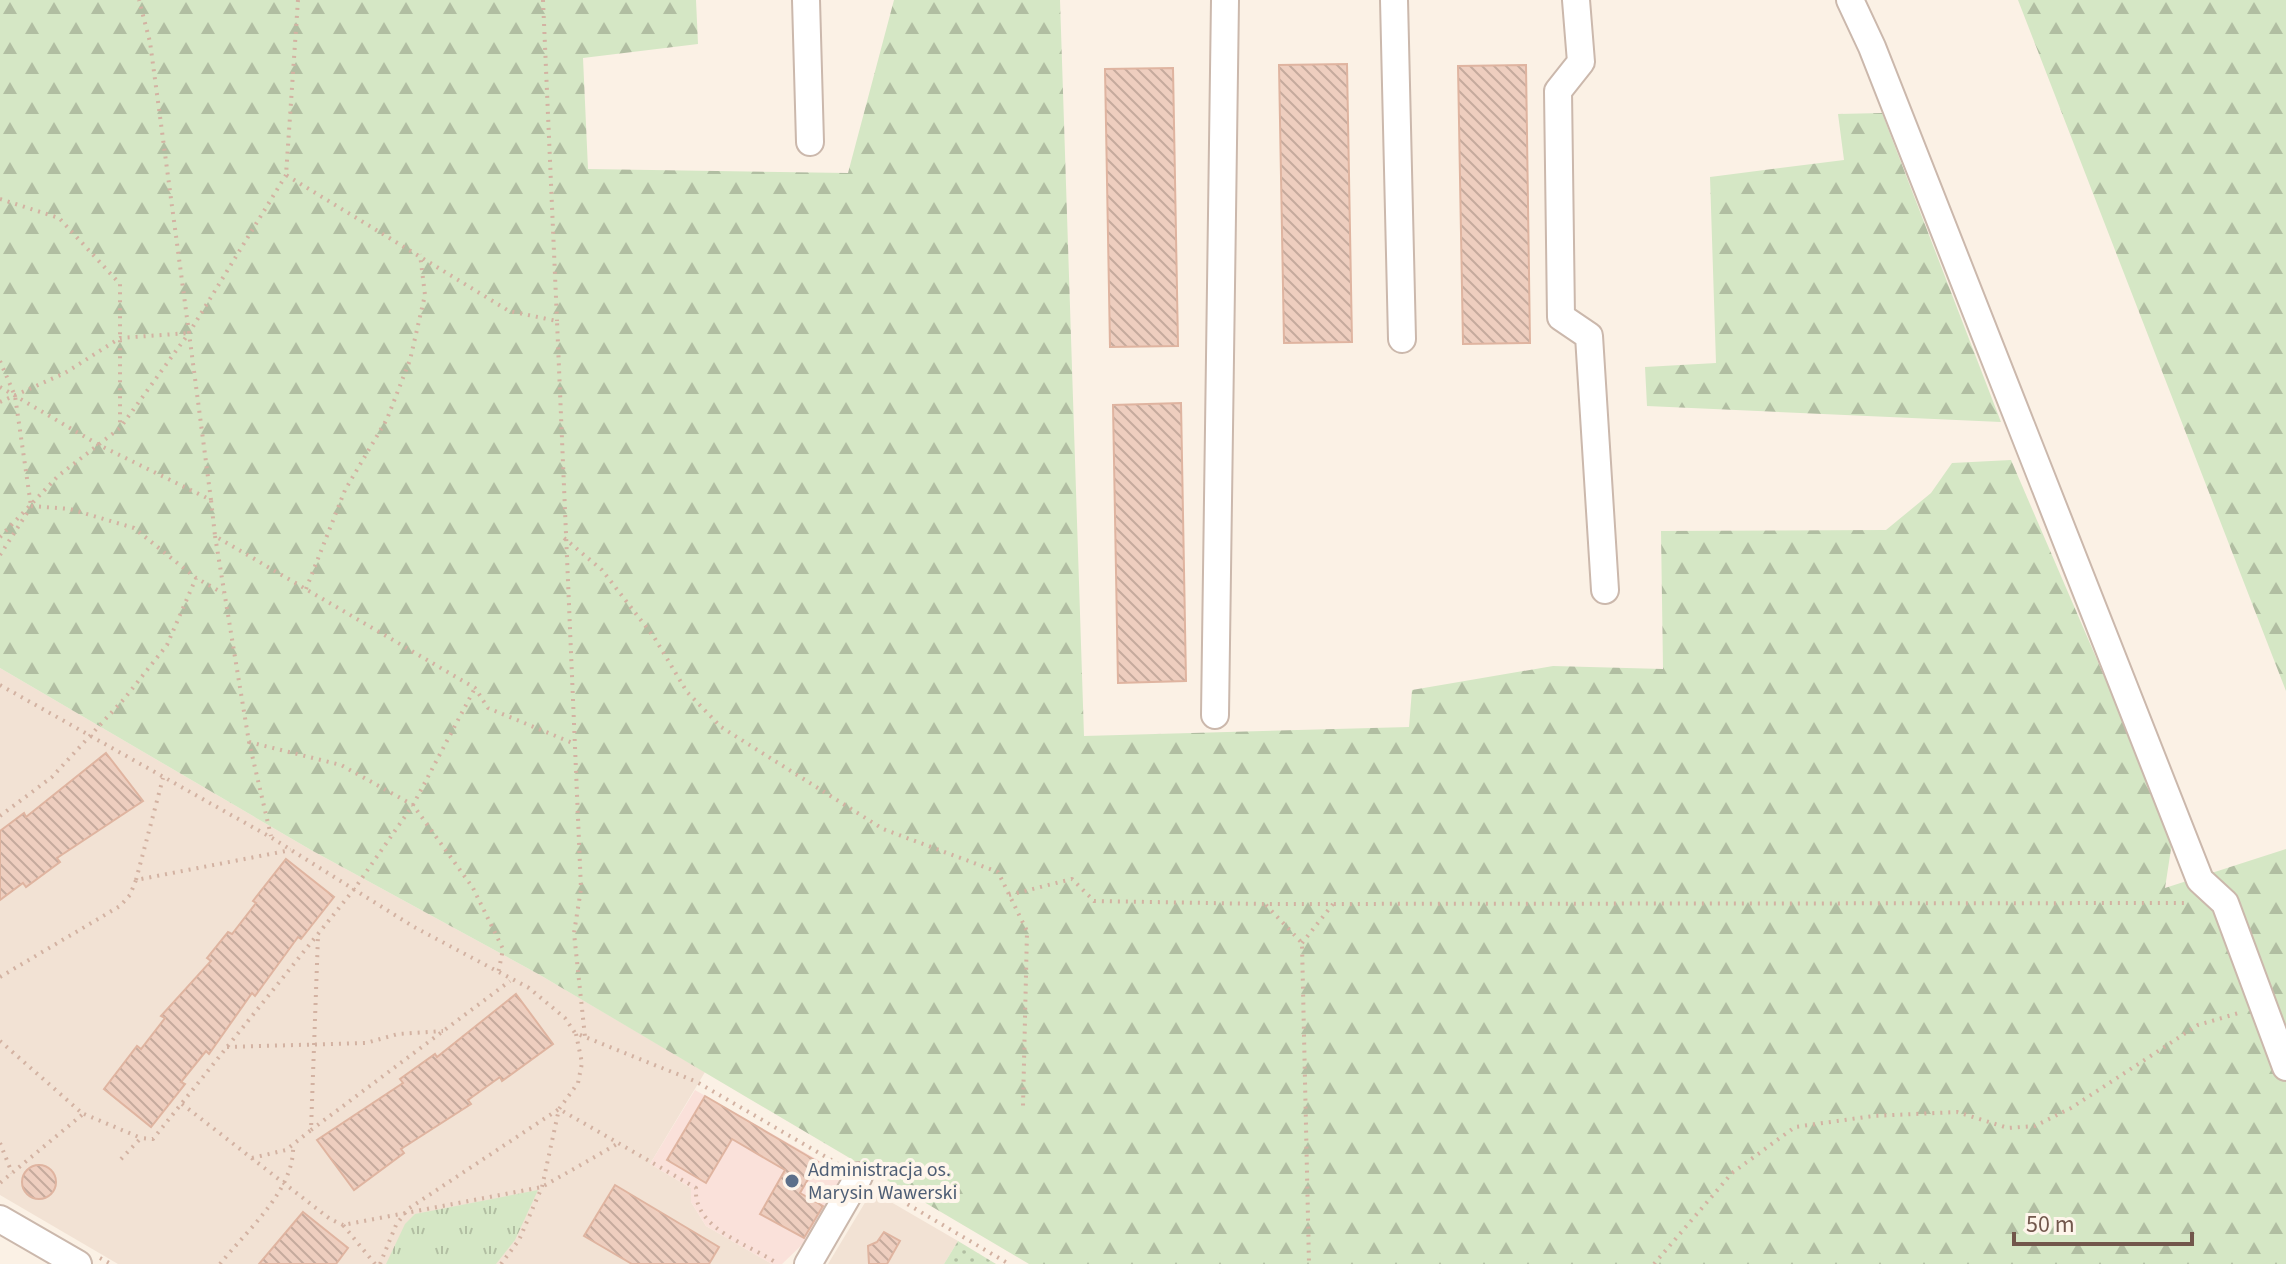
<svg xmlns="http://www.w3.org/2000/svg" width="2286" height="1264" font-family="'Source Sans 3',sans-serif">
  <defs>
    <pattern id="grass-dots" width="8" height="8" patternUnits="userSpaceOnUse" patternTransform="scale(2)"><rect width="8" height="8" fill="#d5e7c5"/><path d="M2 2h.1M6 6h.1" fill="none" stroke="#b1bea2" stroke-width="1.8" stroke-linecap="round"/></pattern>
    <pattern id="forest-firs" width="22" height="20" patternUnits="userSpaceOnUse" patternTransform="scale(2)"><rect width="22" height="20" fill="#d5e7c5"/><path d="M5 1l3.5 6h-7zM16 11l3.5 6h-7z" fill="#b1bea2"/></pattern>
    <pattern id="park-tufts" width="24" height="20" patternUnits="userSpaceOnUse" patternTransform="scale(2)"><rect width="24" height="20" fill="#d5e7c5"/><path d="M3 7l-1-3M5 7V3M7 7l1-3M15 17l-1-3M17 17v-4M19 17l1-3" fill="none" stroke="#b1bea2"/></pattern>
    <pattern id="building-back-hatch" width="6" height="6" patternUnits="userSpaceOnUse" patternTransform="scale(2)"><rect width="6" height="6" fill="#eecebf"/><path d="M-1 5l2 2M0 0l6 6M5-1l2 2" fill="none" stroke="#c5aa9d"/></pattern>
  </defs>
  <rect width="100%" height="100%" fill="#fbf1e5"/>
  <path fill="#f2e2d4" d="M 0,668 L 311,850 L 540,975 L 705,1072 L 650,1164 L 691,1188 L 691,1202 L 706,1226 L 772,1264 L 118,1264 L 0,1195 Z
    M 872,1191 L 958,1241 L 944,1264 L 828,1264 Z"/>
  <path fill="#fae1da" d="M 695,1090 L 841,1173 L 842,1181 L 807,1240 L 782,1264 L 772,1264 L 706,1226 L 691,1202 L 691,1188 L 650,1164 Z"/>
  <path fill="url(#grass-dots)" d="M 958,1241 L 996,1264 L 944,1264 Z"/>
  <path fill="url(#forest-firs)" d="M 0,0 L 696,0 L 698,44 L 583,58 L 588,169 L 848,173 L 894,0 L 1060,0 L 1084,736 L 1409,727 L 1412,690 L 1553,666 L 1663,669 L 1661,531 L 1886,530 L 1931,493 L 1952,463 L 2011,460 L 2173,836 L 2165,888 L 2286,849 L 2286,1264 L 1029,1264 L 540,975 L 311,850 L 0,668 Z
    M 2018,0 L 2286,0 L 2286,691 Z
    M 1882,113 L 2001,422 L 1647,406 L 1645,367 L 1716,363 L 1710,177 L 1844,160 L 1838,114 Z"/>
  <path fill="url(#park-tufts)" d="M 538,1190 L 515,1240 L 496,1264 L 386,1264 L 405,1224 L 415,1214 Z"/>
  <path fill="url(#building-back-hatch)" stroke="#dfb4a0" stroke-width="2" d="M 1347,64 L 1352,342 L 1284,343 L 1279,65 Z
    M 1526,65 L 1530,343 L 1463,344 L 1458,66 Z
    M 1173,68 L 1178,346 L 1110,347 L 1105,69 Z
    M 1181,403 L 1186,681 L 1118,683 L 1113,405 Z
    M 106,753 L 143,801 L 57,858 L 60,862 L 26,887 L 23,883 L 0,900 L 0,831 L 24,813 L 26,817 Z
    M 286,859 L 334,897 L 301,939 L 298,937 L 255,996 L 252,993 L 209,1054 L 206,1051 L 181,1082 L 185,1084 L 151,1127 L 104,1089 L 137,1046 L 141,1049 L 165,1018 L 161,1016 L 211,961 L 207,958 L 228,932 L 232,934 L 256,903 L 253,901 Z
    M 516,994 L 553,1044 L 502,1081 L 500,1077 L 468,1100 L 471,1104 L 401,1149 L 404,1153 L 354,1190 L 317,1140 L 403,1083 L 400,1079 L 435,1054 L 437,1057 Z
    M 705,1096 L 818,1162 L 800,1193 L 823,1206 L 804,1238 L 760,1214 L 785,1170 L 732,1139 L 706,1183 L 667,1160 Z
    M22 1182a17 17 0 1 1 34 0a17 17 0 1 1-34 0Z
    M 615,1185 L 719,1247 L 709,1264 L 632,1264 L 584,1236 Z
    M 303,1212 L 348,1248 L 336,1264 L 259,1264 Z
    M 884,1232 L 900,1241 L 887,1264 L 869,1264 L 868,1246 L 877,1242 Z"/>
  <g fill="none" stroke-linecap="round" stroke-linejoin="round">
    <defs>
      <path id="minor" d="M 806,0 L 810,142
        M 1394,0 L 1402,339
        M 1576,0 L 1581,62 L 1558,91 L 1561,317 L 1589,336 L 1605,590
        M 1850,0 L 1872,47 L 2200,880 L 2225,903 L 2286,1067
        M 1215,715 L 1225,0
        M 0,1219 L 78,1264
        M 808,1264 L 859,1176"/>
    </defs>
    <use href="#minor" stroke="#cbb8ac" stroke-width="30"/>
    <path stroke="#d3b2a2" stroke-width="4" stroke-dasharray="2 6" stroke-linecap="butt" d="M 298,0 L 286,175 L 509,311 L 557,321 L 581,889 L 574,933 L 585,1037
      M 543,0 L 557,321
      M 0,199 L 59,218 L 120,284 L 120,426
      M 0,361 L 15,396 L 31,506
      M 0,387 L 99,445 L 211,500 L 215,536 L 475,688 L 488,708 L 575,744
      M 0,402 L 65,373 L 120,338 L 189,333
      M 211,500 L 189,333 L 286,175
      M 31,506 L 70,509 L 134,528 L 196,578 L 223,593
      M 215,536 L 249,742 L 271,836
      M 0,537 L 58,476 L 120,428 L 189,333 L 150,42 L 139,0
      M 564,538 L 602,570 L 654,637 L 687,692 L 721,727 L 883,829 L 998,872 L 1027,931 L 1023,1106
      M 0,555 L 27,513
      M 306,589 L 345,490 L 387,419 L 410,360 L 425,295 L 420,254
      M 0,685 L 272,838 L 414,927 L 529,988 L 565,1018 L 575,1033 L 697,1082 L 838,1164
      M 249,742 L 341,765 L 413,805 L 473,888 L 503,949 L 498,974
      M 0,816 L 52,777 L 124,699 L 167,645 L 196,578
      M 136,880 L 163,778
      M 1009,895 L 1072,879 L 1094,901 L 1265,904 L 2187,903
      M 1266,905 L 1302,943 L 1309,1264
      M 1302,943 L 1333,904
      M 0,977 L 120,906 L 130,895 L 136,880 L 291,850
      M 0,1041 L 83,1114 L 0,1183
      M 227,1047 L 366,1043 L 398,1034 L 443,1031
      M 182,1104 L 330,1219 L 343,1225
      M 84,1114 L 141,1138
      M 311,1130 L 510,981
      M 0,1143 L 12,1173
      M 252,1158 L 286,1150 L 311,1130 L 318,936
      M 121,1159 L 141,1138 L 153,1139 L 355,888 L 413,805 L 475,688
      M 880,1188 L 1009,1264
      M 100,1258 L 111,1264
      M 220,1264 C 247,1230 296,1189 293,1144
      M 375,1264 L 343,1225 L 542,1187 L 619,1143
      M 380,1264 L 396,1225 L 408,1209 L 559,1109 L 696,1188 C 693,1230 750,1244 778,1264
      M 501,1264 L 519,1240 L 542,1187 L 559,1109 L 578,1083 L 582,1063 L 576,1034
      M 1654,1264 L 1732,1173 L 1795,1127 L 1873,1116 L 1957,1112 L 2008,1128 L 2035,1126 L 2071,1108 L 2198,1025 L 2242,1012"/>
    <use href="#minor" stroke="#fff" stroke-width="26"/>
  </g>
  <circle fill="#5c6f8a" stroke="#fef5eb" stroke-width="3" cx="792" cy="1181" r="8"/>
  <g text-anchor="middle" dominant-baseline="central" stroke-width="8" stroke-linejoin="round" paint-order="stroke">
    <g font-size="20" fill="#4e5e75" stroke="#fef5eb" text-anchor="start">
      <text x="808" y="1170">Administracja os.<tspan x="808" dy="23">Marysin Wawerski</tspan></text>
    </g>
  </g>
  <path d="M2014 1232v12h178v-12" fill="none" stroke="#72574c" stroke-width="4"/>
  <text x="2026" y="1232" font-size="24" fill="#72574c" stroke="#fef5eb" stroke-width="6" paint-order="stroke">50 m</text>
</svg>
